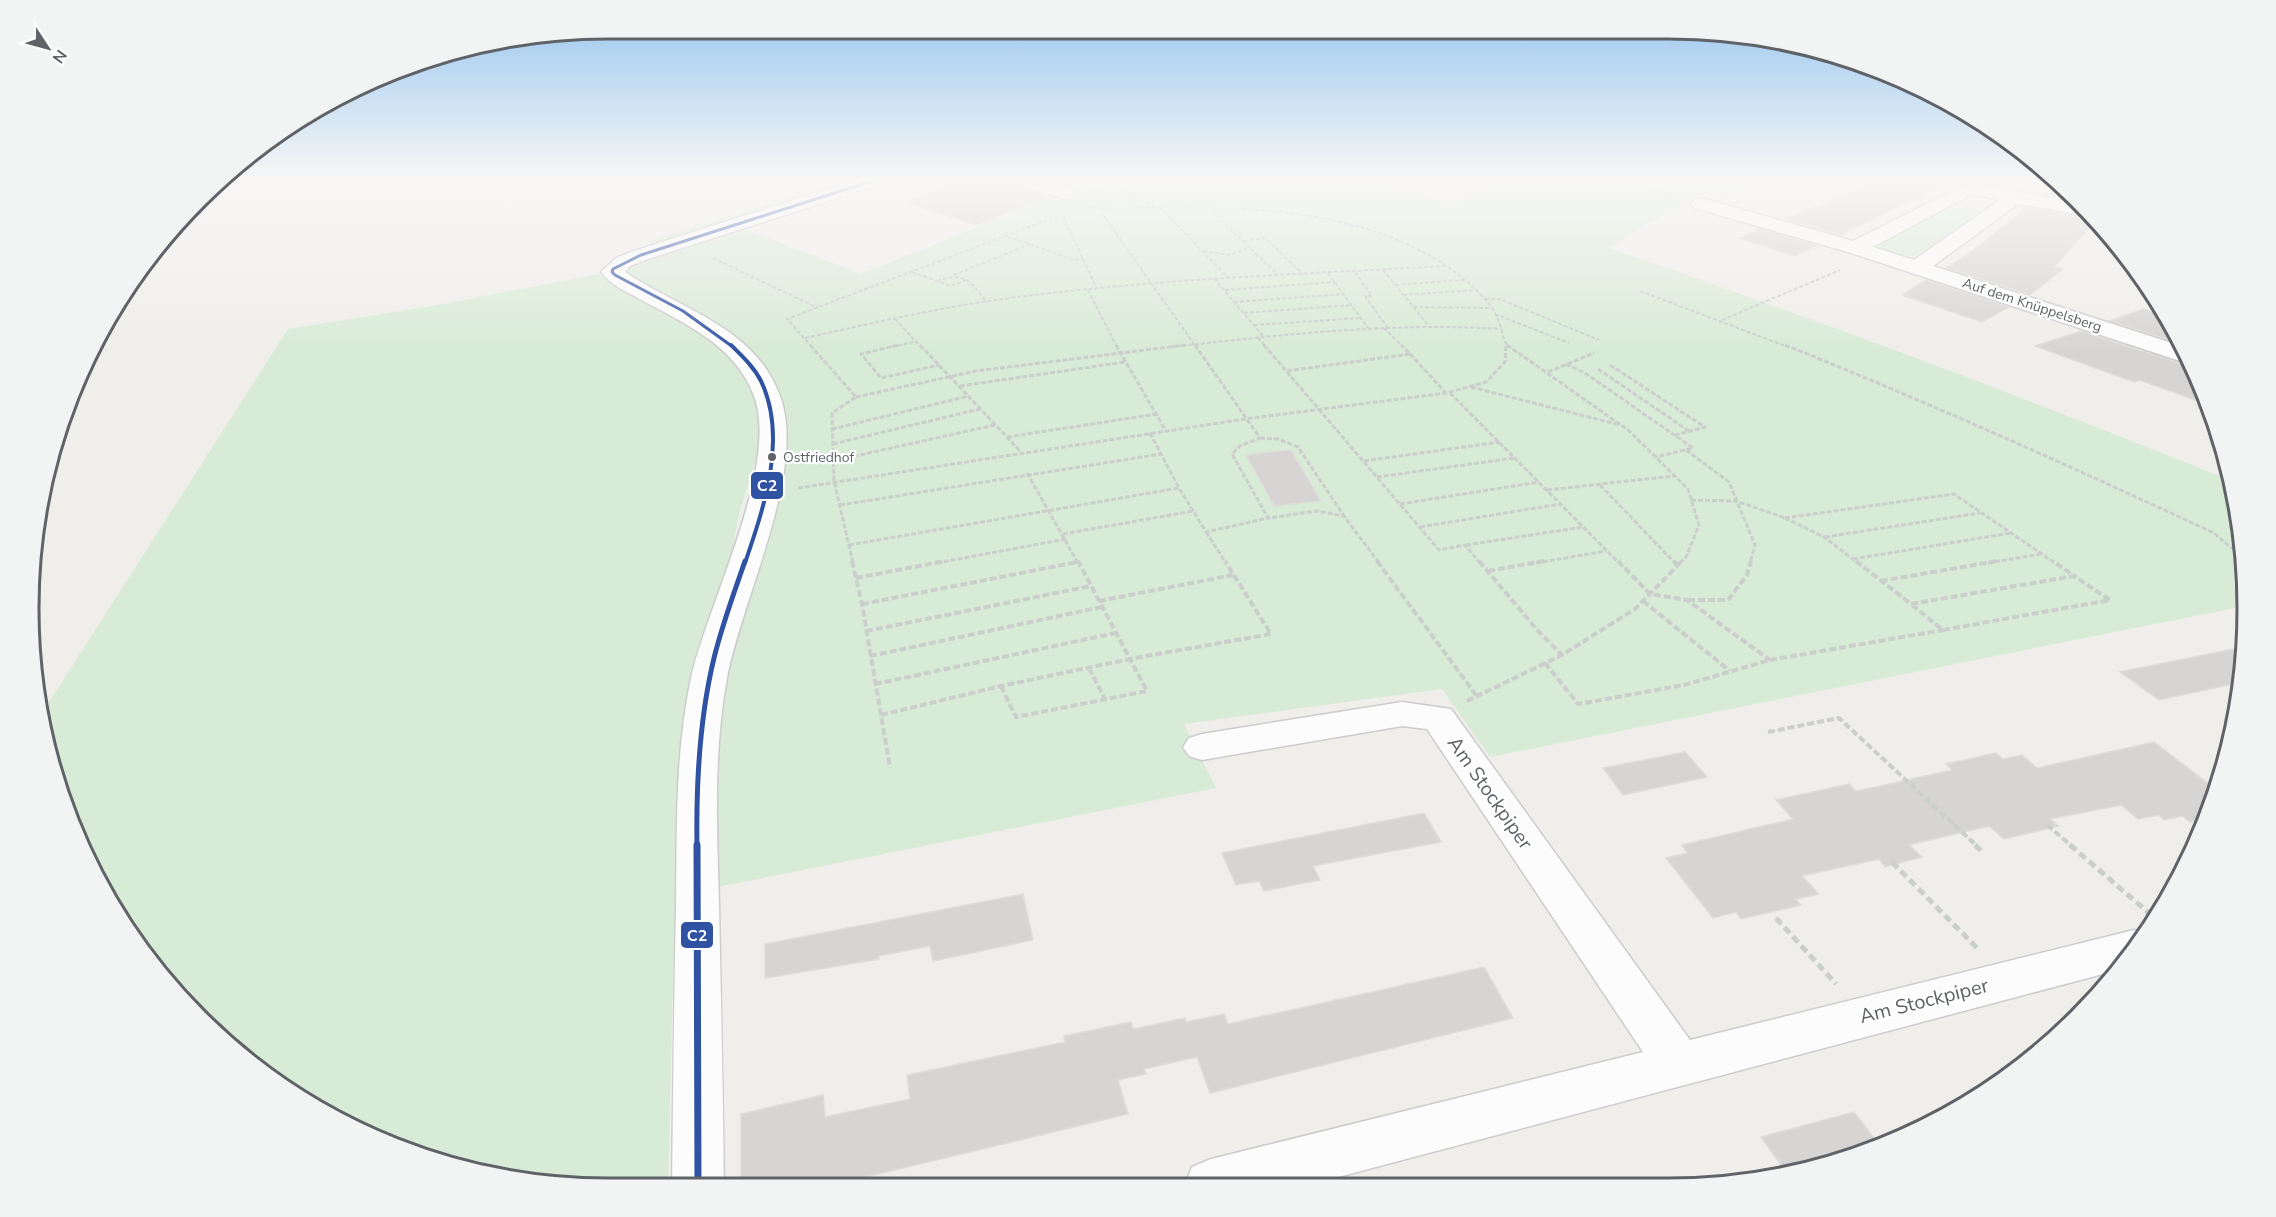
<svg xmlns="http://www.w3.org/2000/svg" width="2276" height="1217" font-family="'Nunito Sans',sans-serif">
  <rect width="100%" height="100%" fill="#efeeea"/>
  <path fill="#d8ebd6" d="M 841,181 L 858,181 L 656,245 L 648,241 Z
    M 1039,181 L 1366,181 L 1454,204 L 1496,181 L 1761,181 L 1728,197 L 1698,194 L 1609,248 C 1819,320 2026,398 2232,481 L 2246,570 L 2245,606 L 1490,757 L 1442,689 L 1184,724 L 1216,788 L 717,887 L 711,768 L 719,701 L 774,500 L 784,471 L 785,456 L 754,354 L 740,340 L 626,272 L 631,267 L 745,229 L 861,274 L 1059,194 Z
    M 1953,206 L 1971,207 L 1981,213 L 1949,237 L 1915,256 L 1900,255 L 1878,249 L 1875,245 Z
    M 598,274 C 653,311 739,333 758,405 C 768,442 747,482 738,518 C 736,526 736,534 734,542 C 729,562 722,581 717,600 C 694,676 688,746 682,824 C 672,945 671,1066 668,1187 L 571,1187 L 458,1169 L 319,1111 L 173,991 L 73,831 L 44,710 L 288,329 L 438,305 Z"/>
  <path fill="#d6d5d3" stroke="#deddd9" stroke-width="1.5" d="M 966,181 L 1015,181 L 1019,187 L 1051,197 L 976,225 L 904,202 Z
    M 1881,181 L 1953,181 L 1840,235 L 1785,219 Z
    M 2058,181 L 2077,201 L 2043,194 Z
    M 2026,208 L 2092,217 L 2096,221 L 2054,267 L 2063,269 L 2030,295 L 1946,268 L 1974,250 Z
    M 1760,229 L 1817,245 L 1795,256 L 1739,238 Z
    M 1926,280 L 2009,307 L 1982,322 L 1902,295 Z
    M 2144,309 L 2165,316 L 2183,344 L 2110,321 Z
    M 2081,331 L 2179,363 L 2193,365 L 2207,404 L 2139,380 L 2134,382 L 2035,346 Z
    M 1291,450 L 1321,501 L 1274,506 L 1246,455 Z
    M 2244,647 L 2243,682 L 2159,700 L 2120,672 Z
    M 2154,742 L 2218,791 L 2206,819 L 2190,822 L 2182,816 L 2164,820 L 2159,815 L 2138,819 L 2121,805 L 2050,819 L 2059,826 L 2004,839 L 1989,826 L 1909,845 L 1922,857 L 1885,867 L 1879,859 L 1802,876 L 1819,894 L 1795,899 L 1801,905 L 1741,919 L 1736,912 L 1713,918 L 1666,858 L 1687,853 L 1682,845 L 1793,819 L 1776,800 L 1849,784 L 1856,791 L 1876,787 L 1952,770 L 1946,764 L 1996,753 L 2003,759 L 2022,755 L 2037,768 Z
    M 1685,752 L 1707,777 L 1623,795 L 1603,768 Z
    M 1424,813 L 1441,842 L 1313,866 L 1320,880 L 1264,891 L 1259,881 L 1236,885 L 1222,853 Z
    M 1023,894 L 1033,940 L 933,961 L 930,946 L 879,956 L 879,959 L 765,978 L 765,944 Z
    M 1484,967 L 1513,1018 L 1210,1093 L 1197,1057 L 1144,1069 L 1146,1074 L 1118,1080 L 1128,1114 L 828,1186 L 741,1187 L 741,1114 L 823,1095 L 825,1117 L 910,1099 L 907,1075 L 1065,1042 L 1064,1036 L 1131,1022 L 1133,1029 L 1185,1018 L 1186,1022 L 1224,1014 L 1228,1024 Z
    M 1854,1112 L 1881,1147 L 1786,1172 L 1761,1137 Z"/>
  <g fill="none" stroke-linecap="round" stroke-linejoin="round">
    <defs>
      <path id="minor" d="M 853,181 L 882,181 L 879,185 L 648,259 L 630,266 L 625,272 C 681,310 757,327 781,399 C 806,473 741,601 727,678 C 713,753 717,829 719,904 C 721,999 723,1093 724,1187 L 672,1187 C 673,1093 674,999 676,904 C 677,829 675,753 691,678 C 707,605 780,466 754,396 C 735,344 683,323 638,298 C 625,291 610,284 601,272 L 616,258 L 634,251 Z
        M 1017,181 C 1033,181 1064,178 1074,193 L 1072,197 L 1065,199 L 1020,185 Z
        M 1970,182 L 2080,204 L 2090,216 L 2018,204 L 1933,266 L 2184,347 L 2192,363 L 2180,361 L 1848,252 L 1694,208 L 1691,204 L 1694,200 L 1701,198 L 1853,241 ZM 1972,194 L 2000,200 L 1914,260 L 1873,247 Z
        M 1402,702 L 1451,709 L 1690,1040 L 2134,930 L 2145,933 L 2118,970 L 1308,1185 L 1185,1185 L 1192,1167 L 1211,1159 L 1643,1052 L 1427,729 L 1402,726 L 1202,760 L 1189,756 L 1183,747 L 1189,738 L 1202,734 Z"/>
    </defs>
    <use href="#minor" stroke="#cbcccc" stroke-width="3"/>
    <path stroke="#cacfcc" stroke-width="2" stroke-dasharray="4 2" stroke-linecap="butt" d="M 1629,181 L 1677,198
      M 1727,186 L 1737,181
      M 1092,193 L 1114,185 L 1156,207
      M 1087,206 L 1098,209 C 1217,205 1377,200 1472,286 C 1483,296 1494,308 1499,322 C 1503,330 1502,341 1509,347
      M 1160,207 L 1227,277
      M 1208,207 L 1278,275
      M 1099,209 L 1196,347
      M 1063,216 L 1097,289
      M 1244,241 L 1265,238 L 1303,274
      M 1030,244 L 1073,260 L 1083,259
      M 1203,251 L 1230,255 L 1250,247
      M 713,258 L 818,308
      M 1383,270 L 1428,325
      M 912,272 L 951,286 L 966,280
      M 1355,272 L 1372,296 L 1365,296 L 1387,327
      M 1328,273 L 1368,328
      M 954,275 L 1030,244 L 1005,236
      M 1214,278 L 1263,336
      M 937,281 C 966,271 969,281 987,302
      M 1395,285 L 1464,280
      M 1088,290 L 1117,347
      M 1225,290 L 1335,282
      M 1640,291 L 1788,347
      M 1403,295 L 1477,290
      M 1485,299 L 1500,299 L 1599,340
      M 1234,302 L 1344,294
      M 1413,307 L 1490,308
      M 1244,313 L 1352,305
      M 1495,314 L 1569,343
      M 895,319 L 921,347
      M 1722,320 L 1840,270
      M 1254,325 L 1361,318
      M 1384,328 L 1403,347
      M 805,338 C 873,323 941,307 1010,298 C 1155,279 1301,274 1446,266
      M 1258,338 L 1266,347
      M 812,347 L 787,319 L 1058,216
      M 892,347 L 917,341
      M 1171,347 C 1281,335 1390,322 1501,329"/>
    <path stroke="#cacfcc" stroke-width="3" stroke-dasharray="5 2" stroke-linecap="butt" d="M 810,345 L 856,397 L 832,413 L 834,481 L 853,563
      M 898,345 L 861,354 L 881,378 L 939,365
      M 920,345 L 1021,452
      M 1116,345 L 1166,431
      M 1195,345 L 1260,438 L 1240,446 L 1232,454 L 1268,518 L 1317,511 L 1344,516 L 1379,563
      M 1264,345 L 1439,550 L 1465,545 L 1480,563
      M 1507,345 L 1628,430 L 1688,489 L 1699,525 L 1686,557 L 1680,563
      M 1785,345 C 1930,403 2072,467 2214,533 L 2230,547 L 2243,553
      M 1410,354 L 1446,393
      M 1566,364 L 1585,373 L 1693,448 L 1656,457
      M 1610,365 L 1705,427 L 1675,435
      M 1598,369 L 1689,431
      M 1287,371 L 1410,354 L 1401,345
      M 1548,372 L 1594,353
      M 960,386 L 1125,362
      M 1471,387 L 1620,425
      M 1450,393 L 1619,563
      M 856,397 L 976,371 L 1185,345
      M 832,429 L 969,396
      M 1150,433 L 1179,488
      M 1007,437 L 1157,414
      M 1260,438 L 1278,439 L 1298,447 L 1344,516
      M 833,444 L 980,409
      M 1686,450 L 1729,482 L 1755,545 L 1750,563
      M 833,461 L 995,425
      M 1364,461 L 1499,442
      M 1027,473 L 1078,563
      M 1377,477 L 1515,458
      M 1600,485 L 1675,563
      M 798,488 L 1245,419 L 1446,393 L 1486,382 L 1505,362 L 1506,345
      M 1547,490 L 1674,476
      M 1691,500 L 1736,501 L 1785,518
      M 1400,504 L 1539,482
      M 840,505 L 1161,454
      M 1785,518 L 1824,537 L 1858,563
      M 1785,518 L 1954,494 L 2055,563
      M 1420,527 L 1560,504
      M 1206,532 L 1226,563
      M 1063,534 L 1193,511
      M 1825,537 L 1980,513
      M 849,545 L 1179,488 L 1206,532 L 1268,518
      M 1466,545 L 1583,527
      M 1853,559 L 2011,533
      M 937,563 L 1066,539
      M 1073,563 L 1078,562
      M 1536,563 L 1606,551
      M 1988,563 L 2041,554"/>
    <path stroke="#cacfcc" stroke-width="4" stroke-dasharray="7 3" stroke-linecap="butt" d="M 852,561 L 862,604 L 890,768
      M 1377,561 L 1476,695
      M 1479,561 L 1538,631 L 1562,655
      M 1618,561 L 1650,594 L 1687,600 L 1770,660
      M 1674,561 L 1677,565
      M 1856,561 L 1911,604 L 2074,576 L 2053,561
      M 1488,571 L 1544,561
      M 856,578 L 945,561
      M 1881,581 L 1997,561
      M 1688,600 L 1728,600 L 1747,575 L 1751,561
      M 1099,601 L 1233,575
      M 1643,601 L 1730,671
      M 862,604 L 1078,562
      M 1912,605 L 1943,630 L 2110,600 L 2074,576
      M 866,631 L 1091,586
      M 870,656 L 1102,607
      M 1545,663 L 1578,704 L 1684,685 L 1770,660 L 1943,630
      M 1089,668 L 1105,699
      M 875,684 L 1116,633
      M 1001,686 L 1016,717 L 1147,691 L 1130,659 L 1271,634 L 1225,561
      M 1467,701 L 1562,655 L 1635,609 L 1682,561
      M 881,715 L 1001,686 L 1130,659 L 1078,561
      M 1768,732 L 1839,718 L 1977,846
      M 2194,816 L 2204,824
      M 2047,825 L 2072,846"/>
    <path stroke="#cacfcc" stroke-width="5" stroke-dasharray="8 4.5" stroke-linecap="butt" d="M 1975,845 L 1984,853
      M 2070,845 L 2150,914
      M 1892,862 L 1980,951
      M 1776,918 L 1836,984"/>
    <use href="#minor" fill="#fdfcfc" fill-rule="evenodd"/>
    <defs>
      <path id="bus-1-far3" d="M 613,269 L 612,272 L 615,275 L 683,311 L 733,347
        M 613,269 L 641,255 L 872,181"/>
      <path id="bus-1-far2" d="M 731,345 C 742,356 754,367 761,381 C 788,438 764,507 745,563"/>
      <path id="bus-1-far1" d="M 697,846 C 696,783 699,720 714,658 C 722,625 734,593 745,561"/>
      <path id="bus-1" d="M 697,845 L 698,1187"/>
    </defs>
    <use href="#bus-1-far3" stroke="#fff" stroke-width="6"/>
    <use href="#bus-1-far2" stroke="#fff" stroke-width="8"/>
    <use href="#bus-1-far1" stroke="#fff" stroke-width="10"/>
    <use href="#bus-1" stroke="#fff" stroke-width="11"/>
    <use href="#bus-1-far3" stroke="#3052a2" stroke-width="3"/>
    <use href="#bus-1-far2" stroke="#3052a2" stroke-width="4"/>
    <use href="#bus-1-far1" stroke="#3052a2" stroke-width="5"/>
    <use href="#bus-1" stroke="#3052a2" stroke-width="7"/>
  </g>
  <linearGradient id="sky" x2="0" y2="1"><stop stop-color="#97c6ef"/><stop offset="0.51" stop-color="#f8f7f6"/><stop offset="1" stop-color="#f8f7f6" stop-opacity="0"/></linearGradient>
  <rect width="2276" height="352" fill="url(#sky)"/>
  <circle fill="#5f6368" stroke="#fff" stroke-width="2" cx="772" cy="457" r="5"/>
  <g text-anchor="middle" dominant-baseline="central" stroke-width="4.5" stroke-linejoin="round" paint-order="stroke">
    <g font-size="14" fill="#5f6368" stroke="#fff">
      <text transform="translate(2032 305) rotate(18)">Auf dem Knüppelsberg</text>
    </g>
    <g font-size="14" fill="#5f6368" stroke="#fff" text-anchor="start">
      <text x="783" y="457">Ostfriedhof</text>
    </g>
    <g font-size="20" fill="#5f6368" stroke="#fff">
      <text transform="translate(1490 793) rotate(55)">Am Stockpiper</text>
      <text transform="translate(1924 1001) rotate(-14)">Am Stockpiper</text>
    </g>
  </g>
  <path d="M0 0H2276V1217H0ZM608 39H1668A569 569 0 0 1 2237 608V609A569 569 0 0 1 1668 1178H608A569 569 0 0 1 39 609V608A569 569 0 0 1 608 39Z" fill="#f2f3f3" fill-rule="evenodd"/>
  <path fill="none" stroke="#5f6368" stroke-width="3" d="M608 39H1668A569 569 0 0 1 2237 608V609A569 569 0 0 1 1668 1178H608A569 569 0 0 1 39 609V608A569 569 0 0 1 608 39Z"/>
  <g stroke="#fff" stroke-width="2">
    <rect x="750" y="471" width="34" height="29" rx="6" fill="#3052a2"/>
    <rect x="680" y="921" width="34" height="28" rx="6" fill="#3052a2"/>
  </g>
  <g font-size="16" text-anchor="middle" font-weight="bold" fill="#fff">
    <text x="767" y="491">C2</text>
    <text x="697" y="941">C2</text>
  </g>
  <g transform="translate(48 48) rotate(126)" stroke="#ffffff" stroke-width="4.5" paint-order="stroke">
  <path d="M0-4.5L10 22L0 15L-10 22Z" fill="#5f6368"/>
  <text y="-9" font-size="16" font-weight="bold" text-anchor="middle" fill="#5f6368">N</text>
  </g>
</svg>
